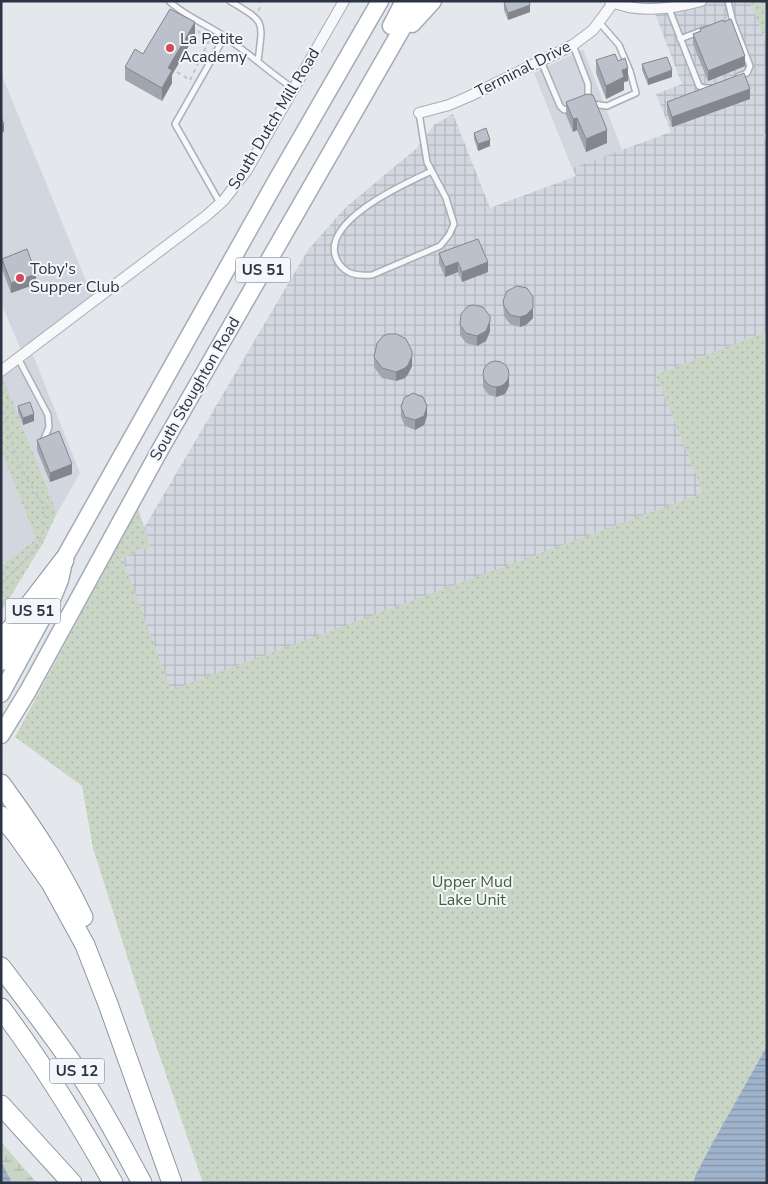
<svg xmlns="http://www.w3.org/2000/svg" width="768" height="1184" font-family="'Nunito Sans',sans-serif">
  <defs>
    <pattern id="industrial-grid" width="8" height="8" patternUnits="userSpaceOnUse" patternTransform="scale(1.25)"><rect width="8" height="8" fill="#d2d6de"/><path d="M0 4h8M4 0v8" fill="none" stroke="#b4b8c0"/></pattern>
    <pattern id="wetland-marsh" width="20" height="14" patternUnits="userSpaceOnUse" patternTransform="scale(1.25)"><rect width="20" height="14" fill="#c9d6c5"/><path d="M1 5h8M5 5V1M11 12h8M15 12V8" fill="none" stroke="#adb8ab"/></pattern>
    <pattern id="park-dots" width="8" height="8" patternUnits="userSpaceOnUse" patternTransform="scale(1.25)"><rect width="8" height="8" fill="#c9d6c5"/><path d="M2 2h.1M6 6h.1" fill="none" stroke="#adb8ab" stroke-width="1.8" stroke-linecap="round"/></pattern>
    <pattern id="water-rules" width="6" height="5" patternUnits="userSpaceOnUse" patternTransform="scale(1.25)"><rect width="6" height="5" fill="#9fb4cc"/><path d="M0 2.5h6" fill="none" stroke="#8293a7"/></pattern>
  </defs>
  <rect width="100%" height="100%" fill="#e4e7ec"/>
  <path fill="#d2d6de" d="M 583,49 L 622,150 L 572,168 L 534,73 Z
    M 1,73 L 93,298 L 21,350 L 1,303 Z
    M 33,355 L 80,473 L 57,513 L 3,377 Z
    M 1,451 L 36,539 L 1,566 Z"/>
  <path fill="url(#industrial-grid)" d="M 642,1 L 750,1 L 767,46 L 767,133 L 764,135 L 767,143 L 767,331 L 656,375 L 704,493 L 171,691 L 122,558 L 150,546 L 144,528 L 308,250 L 345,208 L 417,148 L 434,125 L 453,114 L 490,208 L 576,176 L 572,168 L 671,132 L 656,94 L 682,84 L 651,3 Z"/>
  <path fill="url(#wetland-marsh)" d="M 1,1142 L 36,1182 L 36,1183 L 1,1183 Z"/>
  <path fill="url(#park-dots)" d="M 750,1 L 767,1 L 767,46 Z
    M 767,331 L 767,1046 L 713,1142 L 696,1174 L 693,1183 L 203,1183 L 145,1013 L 93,848 L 82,786 L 15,737 L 138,508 L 150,546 L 122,558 L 171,690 L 703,493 L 656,375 Z
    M 3,377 L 57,513 L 43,543 L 1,612 L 1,566 L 36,539 L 1,451 L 1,378 Z"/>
  <path fill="url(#water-rules)" d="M 767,1046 L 767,1183 L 693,1183 L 696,1174 L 713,1142 Z
    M 1,1161 L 12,1183 L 1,1183 Z"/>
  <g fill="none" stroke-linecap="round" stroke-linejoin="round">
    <defs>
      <path id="lane" d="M 169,1 C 183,15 208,25 225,37 C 249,53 270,73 294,89
        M 230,1 C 266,23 263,19 258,61
        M 728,1 L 733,22 L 750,66 L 747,73 L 739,76
        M 669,9 L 699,86 L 704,88 L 710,88
        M 680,39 L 706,29
        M 573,45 L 588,84 L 588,100
        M 541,61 L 560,106 L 564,110 L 572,108
        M 592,104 L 607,106 L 636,93 L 630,71 L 619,45 L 599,22
        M 419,113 L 427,162 L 446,198 L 454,224 L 449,235 L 440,246 L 372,275 C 358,276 346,275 338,262 C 315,223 406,183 432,171
        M 220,203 L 175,124 L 225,36
        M 18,358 L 48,415 L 49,427 L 44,439"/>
      <path id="street" d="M 610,1 C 638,14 672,9 701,1
        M 419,113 L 449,105 L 470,96 L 573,45 L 593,30 L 613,3
        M 1,371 L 206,216 L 224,200 L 247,170 L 344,1"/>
      <path id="primary" d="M 412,24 L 433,1
        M 391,26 L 404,1
        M 57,571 L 275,183 L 380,1
        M 1,662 L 26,622
        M 1,694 L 51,602 L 60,580 L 64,562
        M 1,735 L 28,691 L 161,448 L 418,1"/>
      <path id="highway" d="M 1,642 L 64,560
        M 1,784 C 34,829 59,867 83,917
        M 1,816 L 17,835 L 51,883 L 85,945 L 108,1004 L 172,1183
        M 1,967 C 30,1005 59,1043 85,1082 C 106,1115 124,1149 142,1183
        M 1,1008 C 42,1063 79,1122 113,1183
        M 1,1105 L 72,1183"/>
    </defs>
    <use href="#lane" stroke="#a9aeb7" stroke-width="8"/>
    <use href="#street" stroke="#a9aeb7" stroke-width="12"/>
    <use href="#primary" stroke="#a3abb8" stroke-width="19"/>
    <use href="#highway" stroke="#8b94a3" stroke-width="21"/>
    <path stroke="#c2c5cb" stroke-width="2" stroke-dasharray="4 4" stroke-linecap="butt" d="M 259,11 L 260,1
      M 177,72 L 190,80
      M 190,80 L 210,39 L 193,28
      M 1,403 C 8,427 13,452 24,473 C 30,485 39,495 43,507 C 53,540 21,564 1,584"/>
    <use href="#lane" stroke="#f7f8fa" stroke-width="5"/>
    <use href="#street" stroke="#f7f8fa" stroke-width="10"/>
    <use href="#primary" stroke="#fff" stroke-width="16"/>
    <use href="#highway" stroke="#fff" stroke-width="19"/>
  </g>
  <path fill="#a1a5ae" d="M 504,3 L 530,12 L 508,20 L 504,10 Z
    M 700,29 L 745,66 L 708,81 L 693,44 L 693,34 L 700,31 Z
    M 195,35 L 172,75 L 172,83 L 162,101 L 125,80 L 125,67 L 143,54 Z
    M 596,60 L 618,61 L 628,81 L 624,82 L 624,90 L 606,99 L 596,73 Z
    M 642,64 L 672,77 L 648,85 L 642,70 Z
    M 750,99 L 672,127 L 667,112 L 667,102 Z
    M 566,102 L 607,143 L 586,152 L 577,130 L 573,132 L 566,115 Z
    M 474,133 L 490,146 L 478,151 L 474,139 Z
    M 439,253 L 488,272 L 462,282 L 458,272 L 445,277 L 439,263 Z
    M 2,259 L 36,284 L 11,293 L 2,269 Z
    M 503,301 L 533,307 L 533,318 L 526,325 L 520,327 L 510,324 L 504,316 Z
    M 460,325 L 490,331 L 486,341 L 477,346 L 466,343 L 460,335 Z
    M 412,351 L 412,366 L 408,374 L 405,378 L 396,381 L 382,378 L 374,367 L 374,357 Z
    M 483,372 L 509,386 L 505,394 L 496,397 L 488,394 L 483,387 Z
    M 18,406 L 34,421 L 23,425 L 18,412 Z
    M 401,407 L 427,416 L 424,425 L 415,430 L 405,426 L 401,417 Z
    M 37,440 L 72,474 L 50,482 L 37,450 Z"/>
  <path fill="#83868d" d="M 530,5 L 530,12 L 508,20 L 508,13 Z
    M 195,22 L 195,35 L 172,75 L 172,83 L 162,101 L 162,88 L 168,68 Z
    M 745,56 L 745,66 L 708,81 L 708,71 Z
    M 628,68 L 628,81 L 624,82 L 624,90 L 606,99 L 606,86 L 622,70 Z
    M 672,70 L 672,77 L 648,85 L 648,79 Z
    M 750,89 L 750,99 L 672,127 L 672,117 Z
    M 577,118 L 577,130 L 573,132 L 573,119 Z
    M 4,124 L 4,132 L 1,133 L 1,125 Z
    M 607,130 L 607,143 L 586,152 L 586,139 Z
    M 490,140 L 490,146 L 478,151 L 478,144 Z
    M 458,262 L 458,272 L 445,277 L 445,267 Z
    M 488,262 L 488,272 L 462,282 L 462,272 Z
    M 36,274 L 36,284 L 11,293 L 11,283 Z
    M 533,297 L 533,318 L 526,325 L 520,327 L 520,317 Z
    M 490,321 L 490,331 L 486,341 L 477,346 L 477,336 Z
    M 412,356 L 412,366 L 408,374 L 405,378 L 396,381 L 396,372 Z
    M 509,376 L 509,386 L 505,394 L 496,397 L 496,387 Z
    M 427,406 L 427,416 L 424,425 L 415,430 L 415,420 Z
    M 34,414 L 34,421 L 23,425 L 23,418 Z
    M 72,464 L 72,474 L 50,482 L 50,473 Z"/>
  <path fill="#bbc0ca" stroke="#83868d" d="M 509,1 L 529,1 L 530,5 L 508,13 L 504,3 Z
    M 170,9 L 195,22 L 168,68 L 172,70 L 162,88 L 125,67 L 135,49 L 143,54 Z
    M 731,19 L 745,56 L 708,71 L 693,34 L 701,31 L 700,29 L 723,20 L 724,22 Z
    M 615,54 L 618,61 L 625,58 L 628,68 L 622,70 L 624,77 L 606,86 L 596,60 Z
    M 667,57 L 672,70 L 648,79 L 642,64 Z
    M 744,73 L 750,89 L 672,117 L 667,102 Z
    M 587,94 L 593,95 L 607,130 L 586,139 L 577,118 L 573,119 L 566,102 Z
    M 1,117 L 4,124 L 1,125 Z
    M 486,128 L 490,140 L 478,144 L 474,133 Z
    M 478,239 L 488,262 L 462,272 L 458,262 L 445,267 L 439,253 Z
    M 27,249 L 36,274 L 11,283 L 2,259 Z
    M 517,286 L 527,288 L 533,297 L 533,308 L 526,315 L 520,317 L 510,315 L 504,306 L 503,301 L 507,291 Z
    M 473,305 L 483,307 L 490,316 L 490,321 L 486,331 L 477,336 L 466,333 L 460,325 L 461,314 L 468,306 Z
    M 388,334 L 397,334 L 406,339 L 412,351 L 412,356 L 408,365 L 405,368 L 396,372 L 382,368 L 374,357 L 377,343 L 383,336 Z
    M483 374a13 13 0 1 1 26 0a13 13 0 1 1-26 0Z
    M 413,393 L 423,397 L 427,406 L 424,416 L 415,420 L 405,417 L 401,407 L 404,398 Z
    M 30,402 L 34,414 L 23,418 L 18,406 Z
    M 59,431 L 72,464 L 50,473 L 37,440 Z"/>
  <g fill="#d1495b" stroke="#f4f6f9" stroke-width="2">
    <circle cx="170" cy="48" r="5"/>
    <circle cx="20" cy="278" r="5"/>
  </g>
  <g text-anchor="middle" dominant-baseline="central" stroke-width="4" stroke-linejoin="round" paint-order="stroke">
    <g fill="#f4f6f9" stroke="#676e7b" stroke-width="1">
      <rect x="235.5" y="257.5" width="55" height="25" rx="4"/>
      <rect x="5.5" y="598.5" width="55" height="25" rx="4"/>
      <rect x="49.5" y="1058.5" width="55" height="25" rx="4"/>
    </g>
    <g font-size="15" font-weight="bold" fill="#2b3445">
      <text x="263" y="270">US 51</text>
      <text x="33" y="611">US 51</text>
      <text x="77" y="1071">US 12</text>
    </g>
    <g font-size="16" fill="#2b3445" stroke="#f4f6f9" text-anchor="start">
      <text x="180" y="39">La Petite<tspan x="180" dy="18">Academy</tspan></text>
      <text x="30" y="269">Toby's<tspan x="30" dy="18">Supper Club</tspan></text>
    </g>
    <g font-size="16" fill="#2b3445" stroke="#f4f6f9">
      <text transform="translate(523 69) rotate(-27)">Terminal Drive</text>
      <text transform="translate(274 119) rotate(-59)">South Dutch Mill Road</text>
      <text transform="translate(195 389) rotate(-60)">South Stoughton Road</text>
    </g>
    <g font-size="16" fill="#3f6138" stroke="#f4f6f9">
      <text x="472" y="882">Upper Mud<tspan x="472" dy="18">Lake Unit</tspan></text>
    </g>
  </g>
  <rect width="768" height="1184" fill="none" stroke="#2b3445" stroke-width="5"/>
</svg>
